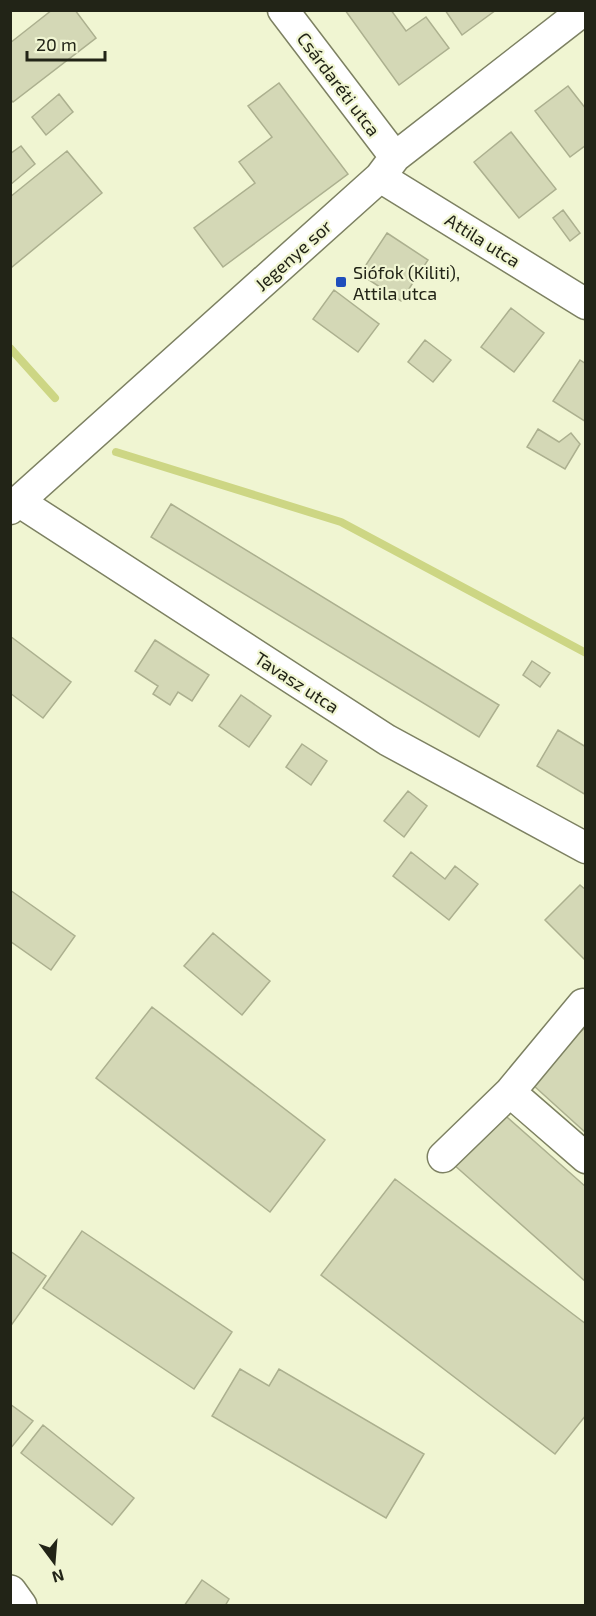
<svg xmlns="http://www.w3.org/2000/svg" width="596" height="1616" font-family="'Exo 2',sans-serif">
  <rect width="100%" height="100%" fill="#f0f5d2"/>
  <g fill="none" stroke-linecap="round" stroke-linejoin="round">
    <path stroke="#cdd684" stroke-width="8" d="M 10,348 L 55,398
      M 116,452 L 341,522 L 586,653"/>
  </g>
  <path fill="#d4d8b6" stroke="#acb08f" stroke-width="1.5" d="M 52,10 L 75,10 L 96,38 L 13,102 L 10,99 L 10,43 Z
    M 345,10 L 391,10 L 406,31 L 426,17 L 449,48 L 399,85 Z
    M 445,10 L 496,10 L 462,35 Z
    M 279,83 L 348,174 L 223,267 L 194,228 L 255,183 L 239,162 L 272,137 L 248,106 Z
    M 568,86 L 586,109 L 586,145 L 570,157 L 535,111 Z
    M 59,94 L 73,112 L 46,135 L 32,117 Z
    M 511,132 L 556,189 L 519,218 L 474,162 Z
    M 21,146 L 35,164 L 10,185 L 10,154 Z
    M 67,151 L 102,193 L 12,267 L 10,265 L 10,197 Z
    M 563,210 L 580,233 L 570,241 L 553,218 Z
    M 387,233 L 428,260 L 401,301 L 360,274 Z
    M 334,290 L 379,324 L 358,352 L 313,319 Z
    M 511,308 L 544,333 L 514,372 L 481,347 Z
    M 425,340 L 451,360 L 433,382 L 408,362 Z
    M 580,360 L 586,364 L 586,422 L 553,401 Z
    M 538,429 L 559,442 L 571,433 L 580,444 L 565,469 L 527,447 Z
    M 171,504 L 499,705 L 479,737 L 151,537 Z
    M 10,636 L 71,682 L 43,718 L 10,693 Z
    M 155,640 L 209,675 L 192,701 L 178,692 L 170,705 L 153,694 L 158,686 L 135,671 Z
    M 532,661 L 550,673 L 540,687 L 523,675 Z
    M 241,695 L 271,716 L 249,747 L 219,726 Z
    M 558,730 L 586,747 L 586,795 L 537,766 Z
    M 302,744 L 327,761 L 311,785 L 286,767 Z
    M 408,791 L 427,806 L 404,837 L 384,821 Z
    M 411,852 L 445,879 L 455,866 L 478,884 L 449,920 L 393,876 Z
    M 580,885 L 586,890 L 586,961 L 545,920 Z
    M 10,890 L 75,936 L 51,970 L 10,941 Z
    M 213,933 L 270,981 L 242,1015 L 184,966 Z
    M 152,1007 L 325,1140 L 270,1212 L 96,1078 Z
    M 583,1029 L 586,1031 L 586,1133 L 533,1085 Z
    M 500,1111 L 586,1187 L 586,1282 L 453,1164 Z
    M 395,1179 L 586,1324 L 586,1415 L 555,1454 L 321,1275 Z
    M 82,1231 L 232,1332 L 194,1389 L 43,1288 Z
    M 10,1251 L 46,1276 L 10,1327 Z
    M 240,1369 L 269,1386 L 279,1369 L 424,1454 L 386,1518 L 212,1416 Z
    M 10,1404 L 33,1421 L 10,1449 Z
    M 43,1425 L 134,1498 L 112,1525 L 21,1453 Z
    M 202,1580 L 229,1599 L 225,1606 L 184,1606 Z"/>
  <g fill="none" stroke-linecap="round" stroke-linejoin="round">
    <defs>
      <path id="minor" d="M 283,10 L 395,157
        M 380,177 L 586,304
        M 18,501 L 387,740 L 586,848
        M 10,509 L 380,177 L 395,157 L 584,10
        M 510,1092 L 586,1158
        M 443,1157 L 510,1092 L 583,1004 L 586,1006"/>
      <path id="major" d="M 10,1592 L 20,1606"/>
    </defs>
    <use href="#minor" stroke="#7d8162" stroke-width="33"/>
    <use href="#major" stroke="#7d8162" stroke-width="36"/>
    <use href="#minor" stroke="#fff" stroke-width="30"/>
    <use href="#major" stroke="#fff" stroke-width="33"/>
  </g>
  <rect fill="#1f4ebc" stroke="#f0f5d2" stroke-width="2" x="335" y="276" width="12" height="12" rx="3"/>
  <g text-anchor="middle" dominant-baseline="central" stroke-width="4.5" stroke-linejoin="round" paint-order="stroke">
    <g font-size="18" fill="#222417" stroke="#f0f5d2">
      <text transform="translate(339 84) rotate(53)">Csárdaréti utca</text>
      <text transform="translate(483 240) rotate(32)">Attila utca</text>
      <text transform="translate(293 255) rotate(-42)">Jegenye sor</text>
      <text transform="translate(297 682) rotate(33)">Tavasz utca</text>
    </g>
    <g font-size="18" fill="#222417" stroke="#f0f5d2" text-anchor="start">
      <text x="353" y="272">Siófok (Kiliti),<tspan x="353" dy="21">Attila utca</tspan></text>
    </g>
  </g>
  <rect width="596" height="1616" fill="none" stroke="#222417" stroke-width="24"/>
  <g transform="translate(54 1562) rotate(164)" stroke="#f0f5d2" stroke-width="4.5" paint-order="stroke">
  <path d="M0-4.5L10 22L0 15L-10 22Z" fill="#222417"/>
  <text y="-9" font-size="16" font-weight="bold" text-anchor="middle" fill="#222417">N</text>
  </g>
  <path d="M27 51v9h78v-9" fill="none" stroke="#222417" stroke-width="3"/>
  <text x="36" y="51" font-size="18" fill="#222417" stroke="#f0f5d2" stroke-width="4.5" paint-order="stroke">20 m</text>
</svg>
